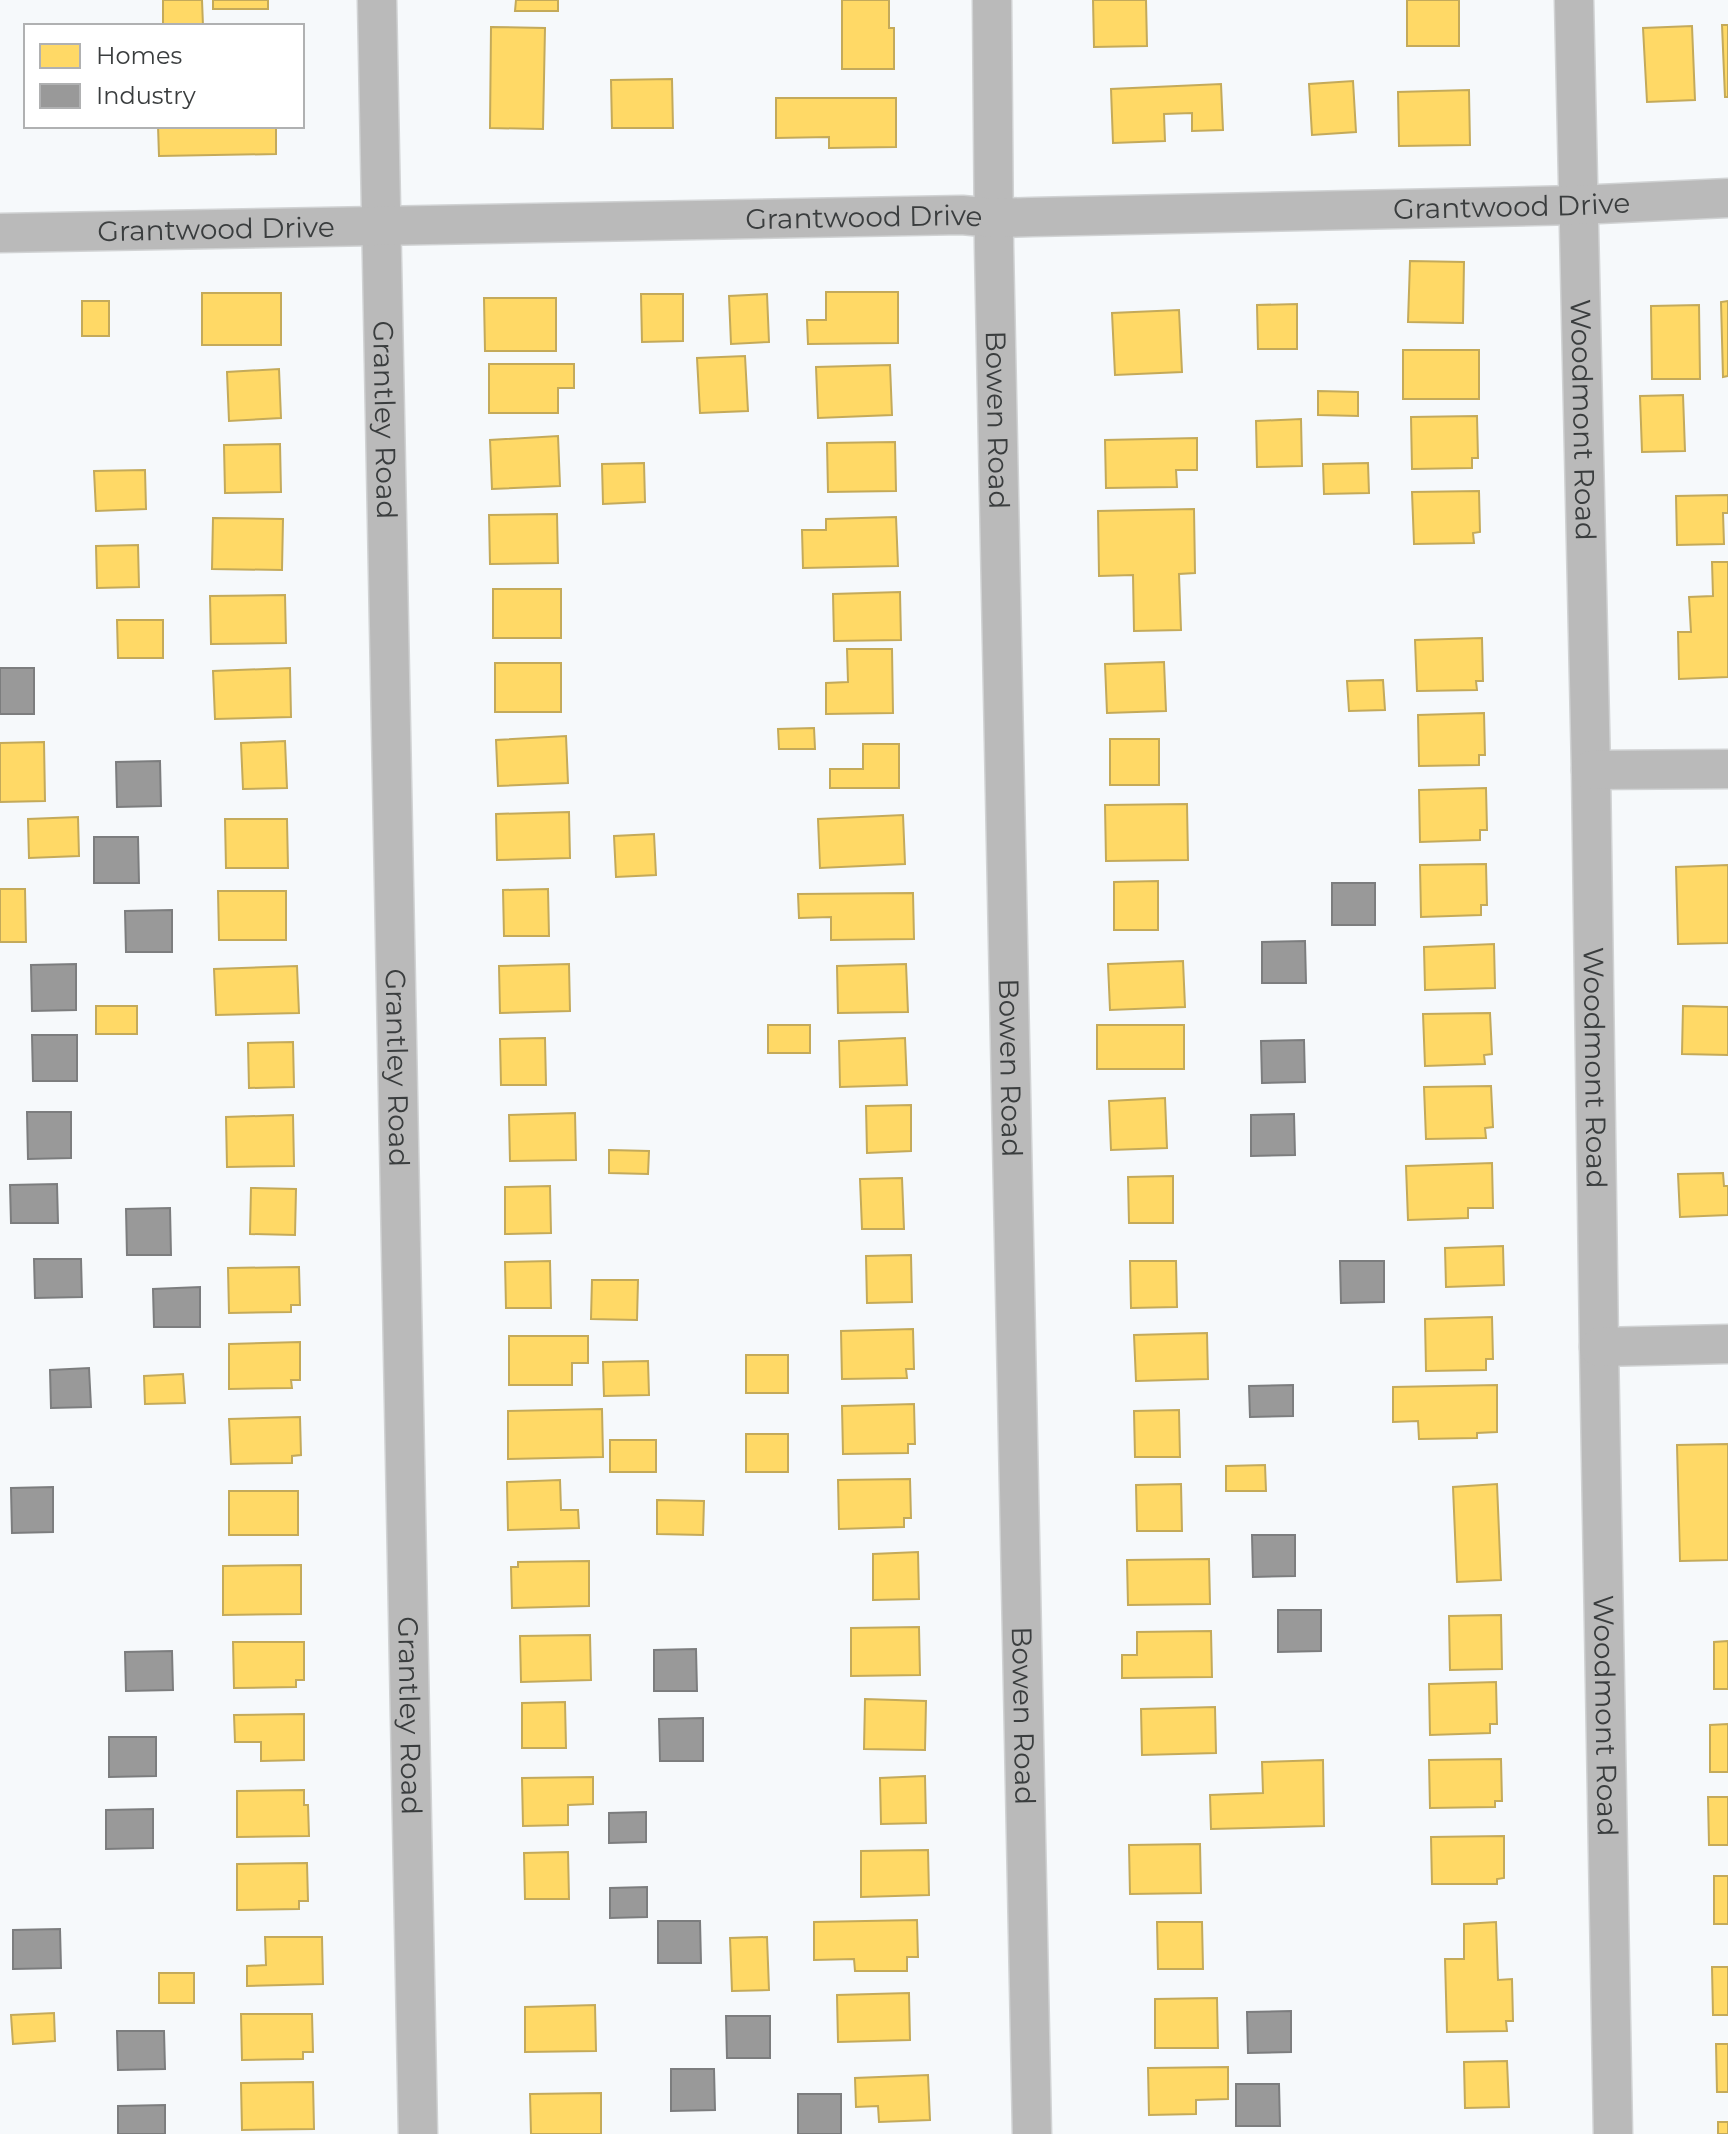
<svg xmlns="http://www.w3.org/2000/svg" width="1728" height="2134" font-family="Montserrat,sans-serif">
  <rect width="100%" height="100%" fill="#f6f9fb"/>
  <path fill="#ffd966" stroke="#c4aa5a" stroke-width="2" d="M 163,0 L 202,0 L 203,26 L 163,26 Z
    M 213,0 L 268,0 L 268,9 L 213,9 Z
    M 516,0 L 558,0 L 558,11 L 515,11 Z
    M 842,0 L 889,0 L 889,28 L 894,28 L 894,69 L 842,69 Z
    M 1093,0 L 1146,0 L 1147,46 L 1094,47 Z
    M 1407,0 L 1459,0 L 1459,46 L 1407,46 Z
    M 1722,25 L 1728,25 L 1728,97 L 1725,97 Z
    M 1692,26 L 1695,100 L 1647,102 L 1643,28 Z
    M 491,27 L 545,28 L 543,129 L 490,128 Z
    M 672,79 L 673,128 L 612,128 L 611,80 Z
    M 1353,81 L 1356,132 L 1312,135 L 1309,84 Z
    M 1221,84 L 1223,130 L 1192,131 L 1192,113 L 1164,114 L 1165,141 L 1113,143 L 1111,89 Z
    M 1469,90 L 1470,145 L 1399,146 L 1398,92 Z
    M 776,98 L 896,98 L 896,147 L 829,148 L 829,137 L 776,138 Z
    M 158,126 L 276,126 L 276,154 L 159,156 Z
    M 1410,261 L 1464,262 L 1463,323 L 1408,322 Z
    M 826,292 L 898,292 L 898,343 L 808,344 L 807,320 L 826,320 Z
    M 202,293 L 281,293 L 281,345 L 202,345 Z
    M 641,294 L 683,294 L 683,341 L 642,342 Z
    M 767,294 L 769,342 L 731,344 L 729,296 Z
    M 484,298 L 556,298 L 556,351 L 485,351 Z
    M 82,301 L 109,301 L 109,336 L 82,336 Z
    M 1728,301 L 1728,376 L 1723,377 L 1721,302 Z
    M 1297,304 L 1297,349 L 1258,349 L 1257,305 Z
    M 1699,305 L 1700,379 L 1652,379 L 1651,306 Z
    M 1179,310 L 1182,372 L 1115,375 L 1112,313 Z
    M 1403,350 L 1479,350 L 1479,399 L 1403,399 Z
    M 745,356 L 748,411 L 700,413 L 697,358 Z
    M 489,364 L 574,364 L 574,388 L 558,388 L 558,413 L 489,413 Z
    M 890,365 L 892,415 L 818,418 L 816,367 Z
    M 279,369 L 281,418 L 229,421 L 227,372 Z
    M 1318,391 L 1358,392 L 1358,416 L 1318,415 Z
    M 1683,395 L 1685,451 L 1642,452 L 1640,396 Z
    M 1477,416 L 1478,458 L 1472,458 L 1472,468 L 1412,469 L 1411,417 Z
    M 1301,419 L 1302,466 L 1257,467 L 1256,421 Z
    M 558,436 L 560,486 L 492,489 L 490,440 Z
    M 1197,438 L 1197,470 L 1176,470 L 1177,487 L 1106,488 L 1105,440 Z
    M 895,442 L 896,491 L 828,492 L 827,443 Z
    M 280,444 L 281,492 L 225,493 L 224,445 Z
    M 644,463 L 645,502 L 603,504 L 602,464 Z
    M 1368,463 L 1369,493 L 1324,494 L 1323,464 Z
    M 145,470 L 146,509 L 96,511 L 94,471 Z
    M 1479,491 L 1480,532 L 1473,533 L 1474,543 L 1414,544 L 1412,492 Z
    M 1728,495 L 1728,513 L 1723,513 L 1724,544 L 1677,545 L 1676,496 Z
    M 1194,509 L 1195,573 L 1179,574 L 1181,630 L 1134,631 L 1133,575 L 1099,576 L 1098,511 Z
    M 557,514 L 558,563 L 490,564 L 489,515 Z
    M 896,517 L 898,566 L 803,568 L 802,530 L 826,530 L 826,519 Z
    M 213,518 L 283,519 L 282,570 L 212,569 Z
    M 138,545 L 139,587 L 97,588 L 96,546 Z
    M 1712,562 L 1728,562 L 1728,677 L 1679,679 L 1678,632 L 1691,632 L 1689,597 L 1713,596 Z
    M 493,589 L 561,589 L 561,638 L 493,638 Z
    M 900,592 L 901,640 L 834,641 L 833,594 Z
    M 285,595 L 286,643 L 211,644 L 210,596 Z
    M 117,620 L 163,620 L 163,658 L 118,658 Z
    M 1482,638 L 1483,681 L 1476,681 L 1477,690 L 1417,691 L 1415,640 Z
    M 847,649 L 892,649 L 893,713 L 826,714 L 826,683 L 848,682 Z
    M 1164,662 L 1166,711 L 1107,713 L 1105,664 Z
    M 495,663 L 561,663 L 561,712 L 495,712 Z
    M 290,668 L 291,717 L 215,719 L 213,671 Z
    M 1383,680 L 1385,710 L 1349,711 L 1347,681 Z
    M 1484,713 L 1485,755 L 1479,755 L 1479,765 L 1419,766 L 1418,715 Z
    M 814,728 L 815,749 L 779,749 L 778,729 Z
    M 566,736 L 568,783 L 498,786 L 496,740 Z
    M 1110,739 L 1159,739 L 1159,785 L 1110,785 Z
    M 285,741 L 287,788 L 243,789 L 241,743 Z
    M 44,742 L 45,801 L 0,802 L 0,743 Z
    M 863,744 L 899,744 L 899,788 L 830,788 L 830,769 L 863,769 Z
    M 1486,788 L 1487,830 L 1480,830 L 1480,840 L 1420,842 L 1419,790 Z
    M 1187,804 L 1188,860 L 1106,861 L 1105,805 Z
    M 569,812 L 570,858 L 497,860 L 496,814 Z
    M 903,815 L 905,864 L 820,868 L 818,819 Z
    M 78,817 L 79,856 L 29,858 L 28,819 Z
    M 225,819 L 287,819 L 288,868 L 226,868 Z
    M 654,834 L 656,875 L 616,877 L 614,836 Z
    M 1486,864 L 1487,905 L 1481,905 L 1481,915 L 1421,917 L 1420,865 Z
    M 1728,865 L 1728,943 L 1678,944 L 1676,867 Z
    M 1158,881 L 1158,930 L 1114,930 L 1114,882 Z
    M 0,889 L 25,889 L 26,942 L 0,942 Z
    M 548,889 L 549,936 L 504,936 L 503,890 Z
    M 218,891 L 286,891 L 286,940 L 219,940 Z
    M 913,893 L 914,939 L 831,940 L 831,917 L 799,918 L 798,894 Z
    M 1494,944 L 1495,988 L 1425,990 L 1424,947 Z
    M 1183,961 L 1185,1007 L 1110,1010 L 1108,964 Z
    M 569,964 L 570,1011 L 500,1013 L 499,966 Z
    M 906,964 L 908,1012 L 838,1013 L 837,966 Z
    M 297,966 L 299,1013 L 216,1015 L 214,969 Z
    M 96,1006 L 137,1006 L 137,1034 L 96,1034 Z
    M 1683,1006 L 1728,1007 L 1728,1055 L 1682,1054 Z
    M 1490,1013 L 1492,1054 L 1484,1055 L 1485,1064 L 1425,1066 L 1423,1014 Z
    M 768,1025 L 810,1025 L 810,1053 L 768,1053 Z
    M 1097,1025 L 1184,1025 L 1184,1069 L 1097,1069 Z
    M 545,1038 L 546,1085 L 501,1085 L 500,1039 Z
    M 905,1038 L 907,1085 L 840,1087 L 839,1041 Z
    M 293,1042 L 294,1087 L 249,1088 L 248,1043 Z
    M 1491,1086 L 1493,1127 L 1485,1128 L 1486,1138 L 1426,1139 L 1424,1087 Z
    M 1165,1098 L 1167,1148 L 1111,1150 L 1109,1101 Z
    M 911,1105 L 911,1151 L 867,1153 L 866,1106 Z
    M 575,1113 L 576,1160 L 510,1161 L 509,1115 Z
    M 293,1115 L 294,1166 L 227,1167 L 226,1117 Z
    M 609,1150 L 649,1151 L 648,1174 L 609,1173 Z
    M 1492,1163 L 1493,1208 L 1468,1208 L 1468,1218 L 1408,1220 L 1406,1166 Z
    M 1723,1173 L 1724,1186 L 1728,1186 L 1728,1215 L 1680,1217 L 1678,1174 Z
    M 1173,1176 L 1173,1223 L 1129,1223 L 1128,1177 Z
    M 902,1178 L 904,1229 L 862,1229 L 860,1179 Z
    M 550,1186 L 551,1233 L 505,1234 L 505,1187 Z
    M 251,1188 L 296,1189 L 295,1235 L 250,1234 Z
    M 1503,1246 L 1504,1285 L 1446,1287 L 1445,1248 Z
    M 911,1255 L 912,1302 L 867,1303 L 866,1256 Z
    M 550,1261 L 551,1308 L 506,1308 L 505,1262 Z
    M 1130,1261 L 1176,1261 L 1177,1307 L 1131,1308 Z
    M 299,1267 L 300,1305 L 291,1305 L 291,1312 L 229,1313 L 228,1268 Z
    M 592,1280 L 638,1280 L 637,1320 L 591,1319 Z
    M 1492,1317 L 1493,1359 L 1486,1359 L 1486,1370 L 1426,1371 L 1425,1319 Z
    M 913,1329 L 914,1369 L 906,1369 L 907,1378 L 842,1379 L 841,1331 Z
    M 1207,1333 L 1208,1379 L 1136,1381 L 1134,1335 Z
    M 509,1336 L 588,1336 L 588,1363 L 572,1363 L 572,1385 L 509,1385 Z
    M 300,1342 L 300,1380 L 291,1380 L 292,1388 L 229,1389 L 229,1344 Z
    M 746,1355 L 788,1355 L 788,1393 L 746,1393 Z
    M 648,1361 L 649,1395 L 604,1396 L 603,1362 Z
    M 183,1374 L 185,1403 L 145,1404 L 144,1376 Z
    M 1497,1385 L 1497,1432 L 1477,1433 L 1477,1438 L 1419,1439 L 1418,1421 L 1393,1422 L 1393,1387 Z
    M 914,1404 L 915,1444 L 908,1444 L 908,1453 L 843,1454 L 842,1406 Z
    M 602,1409 L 603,1457 L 508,1459 L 508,1411 Z
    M 1179,1410 L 1180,1457 L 1135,1457 L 1134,1411 Z
    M 300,1417 L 301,1455 L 292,1456 L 292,1463 L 231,1464 L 229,1419 Z
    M 746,1434 L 788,1434 L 788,1472 L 746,1472 Z
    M 610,1440 L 656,1440 L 656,1472 L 610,1472 Z
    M 1728,1444 L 1728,1560 L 1680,1561 L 1677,1445 Z
    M 1265,1465 L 1266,1491 L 1226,1491 L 1226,1466 Z
    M 910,1479 L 911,1518 L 904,1518 L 904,1527 L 839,1529 L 838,1480 Z
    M 560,1480 L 561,1510 L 578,1510 L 579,1528 L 508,1530 L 507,1482 Z
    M 1181,1484 L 1182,1531 L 1137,1531 L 1136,1485 Z
    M 1497,1484 L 1501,1580 L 1457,1582 L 1453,1487 Z
    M 229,1491 L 298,1491 L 298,1535 L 229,1535 Z
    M 657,1500 L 704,1501 L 703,1535 L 657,1534 Z
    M 918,1552 L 919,1599 L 873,1600 L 873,1554 Z
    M 1209,1559 L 1210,1604 L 1128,1605 L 1127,1560 Z
    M 589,1561 L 589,1606 L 512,1608 L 511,1567 L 518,1567 L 518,1562 Z
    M 301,1565 L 301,1614 L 223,1615 L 223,1566 Z
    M 1501,1615 L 1502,1669 L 1450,1670 L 1449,1616 Z
    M 919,1627 L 920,1675 L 851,1676 L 851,1628 Z
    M 1211,1631 L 1212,1677 L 1122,1678 L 1122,1655 L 1137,1655 L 1137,1632 Z
    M 590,1635 L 591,1680 L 521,1682 L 520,1636 Z
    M 1728,1641 L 1728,1689 L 1714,1689 L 1714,1642 Z
    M 233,1642 L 304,1642 L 304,1680 L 296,1680 L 296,1687 L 234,1688 Z
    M 1496,1682 L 1497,1724 L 1490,1724 L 1490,1733 L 1430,1735 L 1429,1684 Z
    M 865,1699 L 926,1701 L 925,1750 L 864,1749 Z
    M 565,1702 L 566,1748 L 522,1748 L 522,1703 Z
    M 1215,1707 L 1216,1753 L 1142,1755 L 1141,1709 Z
    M 304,1714 L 304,1760 L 261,1761 L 261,1742 L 235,1742 L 234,1715 Z
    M 1728,1724 L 1728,1772 L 1710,1772 L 1710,1725 Z
    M 1501,1759 L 1502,1801 L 1495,1801 L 1495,1807 L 1430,1808 L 1429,1760 Z
    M 1323,1760 L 1324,1826 L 1211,1829 L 1210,1795 L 1263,1793 L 1262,1762 Z
    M 925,1776 L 926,1823 L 881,1824 L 880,1778 Z
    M 593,1777 L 593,1804 L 568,1805 L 568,1825 L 523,1826 L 522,1778 Z
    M 304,1790 L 304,1805 L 308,1805 L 309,1836 L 237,1837 L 237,1791 Z
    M 1708,1797 L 1728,1797 L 1728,1845 L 1709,1845 Z
    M 1504,1836 L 1504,1878 L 1497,1879 L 1497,1884 L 1432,1884 L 1431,1837 Z
    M 1200,1844 L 1201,1893 L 1130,1894 L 1129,1845 Z
    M 928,1850 L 929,1895 L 861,1897 L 861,1851 Z
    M 568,1852 L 569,1899 L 525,1899 L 524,1853 Z
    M 307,1863 L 308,1901 L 299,1901 L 299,1909 L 237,1910 L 237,1864 Z
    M 1714,1876 L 1728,1876 L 1728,1924 L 1714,1924 Z
    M 917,1920 L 918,1957 L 907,1957 L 907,1971 L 855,1971 L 854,1959 L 814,1960 L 814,1922 Z
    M 1157,1922 L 1202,1922 L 1203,1969 L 1158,1969 Z
    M 1496,1922 L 1498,1980 L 1512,1979 L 1513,2021 L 1506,2021 L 1507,2031 L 1447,2032 L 1445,1959 L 1464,1959 L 1464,1924 Z
    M 265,1937 L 322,1937 L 323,1984 L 247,1986 L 247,1966 L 266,1965 Z
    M 767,1937 L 769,1990 L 732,1991 L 730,1938 Z
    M 1712,1967 L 1728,1967 L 1728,2015 L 1713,2015 Z
    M 159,1973 L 194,1973 L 194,2003 L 159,2003 Z
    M 909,1993 L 910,2040 L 838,2042 L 837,1995 Z
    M 1217,1998 L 1218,2048 L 1155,2048 L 1155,1999 Z
    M 595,2005 L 596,2051 L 525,2052 L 525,2007 Z
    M 54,2013 L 55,2041 L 13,2044 L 11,2015 Z
    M 241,2014 L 312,2014 L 313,2052 L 303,2052 L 303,2059 L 242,2060 Z
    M 1716,2044 L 1728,2044 L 1728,2092 L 1717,2092 Z
    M 1507,2061 L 1509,2107 L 1465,2108 L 1464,2062 Z
    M 1228,2067 L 1228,2099 L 1196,2100 L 1196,2114 L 1149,2115 L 1148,2068 Z
    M 928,2075 L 930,2120 L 879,2122 L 878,2106 L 856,2107 L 855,2078 Z
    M 313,2082 L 314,2129 L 242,2130 L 241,2083 Z
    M 601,2093 L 601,2134 L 531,2134 L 530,2094 Z
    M 1718,2122 L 1728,2122 L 1728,2134 L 1718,2134 Z"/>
  <path fill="#999" stroke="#7c7d7e" stroke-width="2" d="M 0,668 L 34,668 L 34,714 L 0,714 Z
    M 160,761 L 161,806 L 117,807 L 116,762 Z
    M 94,837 L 138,837 L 139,883 L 94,883 Z
    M 1332,883 L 1375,883 L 1375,925 L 1332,925 Z
    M 172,910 L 172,952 L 126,952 L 125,911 Z
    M 1305,941 L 1306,983 L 1262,983 L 1262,942 Z
    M 76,964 L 76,1010 L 32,1011 L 31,965 Z
    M 32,1035 L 77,1035 L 77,1081 L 33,1081 Z
    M 1304,1040 L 1305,1082 L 1262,1083 L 1261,1041 Z
    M 27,1112 L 71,1112 L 71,1158 L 28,1159 Z
    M 1294,1114 L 1295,1155 L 1251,1156 L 1251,1115 Z
    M 57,1184 L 58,1223 L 11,1223 L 10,1185 Z
    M 170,1208 L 171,1255 L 127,1255 L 126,1209 Z
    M 34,1259 L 81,1259 L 82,1297 L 35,1298 Z
    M 1340,1261 L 1384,1261 L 1384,1302 L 1341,1303 Z
    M 200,1287 L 200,1327 L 154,1327 L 153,1289 Z
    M 89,1368 L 91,1407 L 51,1408 L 50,1370 Z
    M 1293,1385 L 1293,1416 L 1250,1417 L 1249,1386 Z
    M 53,1487 L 53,1532 L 12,1533 L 11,1488 Z
    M 1252,1535 L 1295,1535 L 1295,1576 L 1253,1577 Z
    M 1278,1610 L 1321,1610 L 1321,1651 L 1278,1652 Z
    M 696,1649 L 697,1691 L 654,1691 L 654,1650 Z
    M 172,1651 L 173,1690 L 126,1691 L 125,1652 Z
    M 703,1718 L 703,1761 L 660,1761 L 659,1719 Z
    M 109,1737 L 156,1737 L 156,1776 L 109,1777 Z
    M 153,1809 L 153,1848 L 106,1849 L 106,1810 Z
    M 646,1812 L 646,1842 L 609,1843 L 609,1813 Z
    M 647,1887 L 647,1917 L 610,1918 L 610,1888 Z
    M 658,1921 L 700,1921 L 701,1963 L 658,1963 Z
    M 60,1929 L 61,1968 L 13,1969 L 13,1930 Z
    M 1291,2011 L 1291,2052 L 1248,2053 L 1247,2012 Z
    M 726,2016 L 770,2016 L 770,2058 L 727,2058 Z
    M 117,2031 L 164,2031 L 165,2069 L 118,2070 Z
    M 671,2069 L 714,2069 L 715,2110 L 671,2111 Z
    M 1236,2084 L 1279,2084 L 1280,2126 L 1236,2126 Z
    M 798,2094 L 841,2094 L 841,2134 L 798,2134 Z
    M 165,2105 L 165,2134 L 118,2134 L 118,2106 Z"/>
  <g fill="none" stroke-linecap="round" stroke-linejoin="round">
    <defs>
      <g id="minor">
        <path id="s1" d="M 377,0 L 418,2134"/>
        <path id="s2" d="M 992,0 L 994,247 L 1032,2134"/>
        <path id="s3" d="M 1574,0 L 1591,770 L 1599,1347 L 1613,2134"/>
        <path id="s4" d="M 0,233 L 962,215 L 994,218 L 1032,217 L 1578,205 L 1728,198"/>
        <path d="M 1591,770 L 1728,769"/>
        <path d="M 1599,1347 L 1728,1344"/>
      </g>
    </defs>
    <use href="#minor" stroke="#d1d3d4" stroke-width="41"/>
    <use href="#minor" stroke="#bababa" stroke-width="38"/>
  </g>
  <g text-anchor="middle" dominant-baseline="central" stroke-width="8" stroke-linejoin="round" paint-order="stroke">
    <g font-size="28" fill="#3a3d3e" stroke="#fff">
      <text stroke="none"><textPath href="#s4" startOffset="1512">Grantwood Drive</textPath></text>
      <text stroke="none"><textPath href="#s4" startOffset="864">Grantwood Drive</textPath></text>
      <text stroke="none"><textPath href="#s4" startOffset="216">Grantwood Drive</textPath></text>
      <text stroke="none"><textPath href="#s1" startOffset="420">Grantley Road</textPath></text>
      <text stroke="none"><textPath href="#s2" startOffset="420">Bowen Road</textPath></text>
      <text stroke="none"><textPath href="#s3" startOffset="420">Woodmont Road</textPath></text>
      <text stroke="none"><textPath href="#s1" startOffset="1068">Grantley Road</textPath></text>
      <text stroke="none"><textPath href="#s2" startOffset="1068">Bowen Road</textPath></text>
      <text stroke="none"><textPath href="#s3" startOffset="1068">Woodmont Road</textPath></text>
      <text stroke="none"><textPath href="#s1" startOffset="1716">Grantley Road</textPath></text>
      <text stroke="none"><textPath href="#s2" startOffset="1716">Bowen Road</textPath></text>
      <text stroke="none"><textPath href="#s3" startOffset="1716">Woodmont Road</textPath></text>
    </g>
  </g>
  <rect x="24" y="24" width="280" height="104" fill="#ffffff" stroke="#b0b1b2" stroke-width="2"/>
  <rect x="40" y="44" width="40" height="24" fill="#ffd966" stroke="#b0b1b2" stroke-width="2"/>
  <text x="96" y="64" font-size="24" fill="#3a3d3e">Homes</text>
  <rect x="40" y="84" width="40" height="24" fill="#999999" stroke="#b0b1b2" stroke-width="2"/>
  <text x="96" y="104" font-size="24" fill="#3a3d3e">Industry</text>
</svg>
